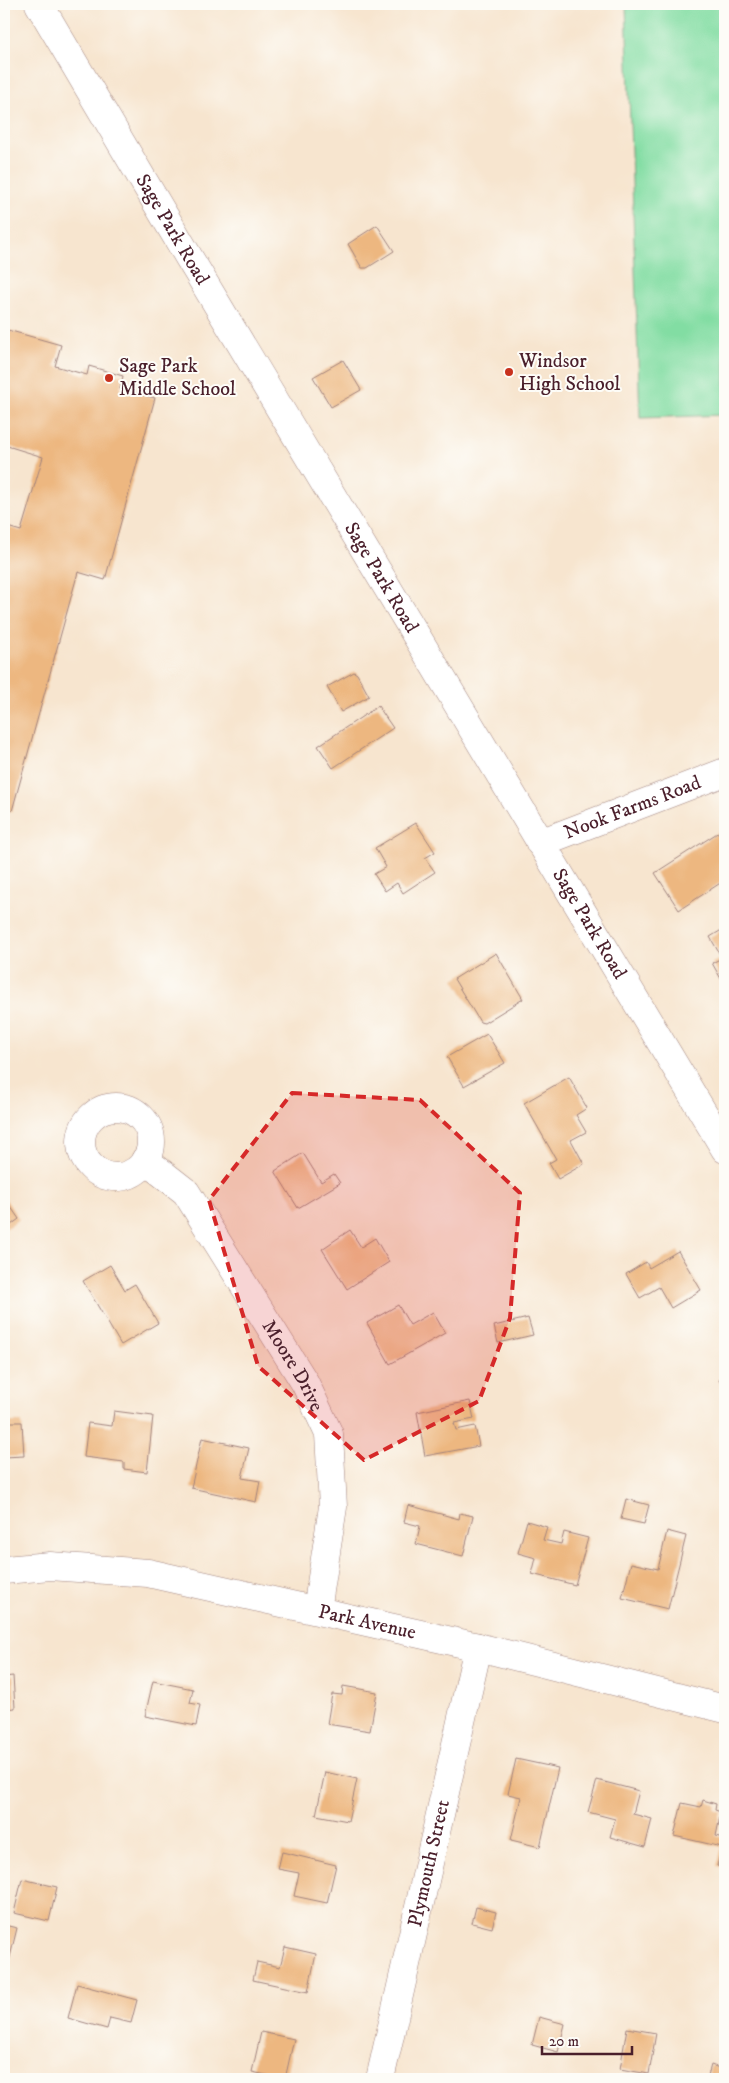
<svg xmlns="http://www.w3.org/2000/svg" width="729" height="2083" font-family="'IM FELL DW Pica',serif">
  <rect width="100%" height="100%" fill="#fdfcf7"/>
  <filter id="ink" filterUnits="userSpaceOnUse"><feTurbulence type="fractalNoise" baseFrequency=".02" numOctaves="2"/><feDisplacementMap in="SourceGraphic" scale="10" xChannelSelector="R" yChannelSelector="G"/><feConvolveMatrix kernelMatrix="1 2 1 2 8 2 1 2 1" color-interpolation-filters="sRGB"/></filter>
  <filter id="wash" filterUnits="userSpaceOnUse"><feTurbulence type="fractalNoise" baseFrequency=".0096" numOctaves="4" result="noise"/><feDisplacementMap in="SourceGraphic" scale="20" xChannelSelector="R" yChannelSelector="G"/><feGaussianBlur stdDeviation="1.12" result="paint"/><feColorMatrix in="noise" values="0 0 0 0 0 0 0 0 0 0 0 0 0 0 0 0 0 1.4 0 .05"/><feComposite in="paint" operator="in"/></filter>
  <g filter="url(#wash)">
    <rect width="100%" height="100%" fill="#f7e5cf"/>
    <path fill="#82dda3" stroke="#667e67" d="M 626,4 L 725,4 L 725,415 L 640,418 Z"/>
    <g id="blocks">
      <path fill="#edb780" d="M 377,225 L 394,251 L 367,268 L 362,268 L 348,244 Z
        M 4,329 L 61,345 L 55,366 L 87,375 L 89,366 L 123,376 L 120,389 L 155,398 L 105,580 L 78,572 L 12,811 L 4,809 L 4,526 L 21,531 L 43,457 L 4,445 Z
        M 343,360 L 361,390 L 331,407 L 313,377 Z
        M 354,672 L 357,674 L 369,696 L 341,712 L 327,687 Z
        M 378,706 L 393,728 L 333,768 L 318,746 Z
        M 416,823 L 435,852 L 425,858 L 435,872 L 403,893 L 397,883 L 385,891 L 374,874 L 386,867 L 375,848 Z
        M 725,828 L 725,880 L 679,910 L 655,873 Z
        M 725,928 L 725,986 L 712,963 L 722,958 L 710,937 Z
        M 496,953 L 523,999 L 484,1023 L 480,1022 L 454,979 Z
        M 487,1034 L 505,1063 L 464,1086 L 447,1057 Z
        M 569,1077 L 587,1108 L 576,1115 L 586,1132 L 571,1140 L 584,1164 L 558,1179 L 549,1163 L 556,1159 L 524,1103 Z
        M 303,1153 L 321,1182 L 334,1174 L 340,1183 L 298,1208 L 275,1171 Z
        M 4,1197 L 19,1219 L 4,1230 Z
        M 350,1230 L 361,1247 L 375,1238 L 389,1262 L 347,1289 L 322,1249 Z
        M 678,1251 L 701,1290 L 671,1308 L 659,1287 L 640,1298 L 626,1274 L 646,1262 L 649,1268 Z
        M 110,1265 L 125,1290 L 135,1284 L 158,1323 L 121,1345 L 83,1281 Z
        M 398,1305 L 410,1325 L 433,1312 L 445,1333 L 390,1364 L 367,1323 Z
        M 528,1318 L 533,1335 L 498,1343 L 494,1326 Z
        M 725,1376 L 725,1391 L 719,1380 Z
        M 470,1401 L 474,1419 L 454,1423 L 456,1430 L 475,1426 L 479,1446 L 425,1456 L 417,1412 Z
        M 114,1411 L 153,1416 L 147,1472 L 124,1469 L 124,1462 L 84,1457 L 88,1423 L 112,1426 Z
        M 4,1422 L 22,1422 L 24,1456 L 4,1457 Z
        M 202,1438 L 249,1448 L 242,1478 L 260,1481 L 256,1502 L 191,1488 Z
        M 626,1499 L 649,1505 L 644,1524 L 621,1519 Z
        M 408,1505 L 459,1519 L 460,1513 L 473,1516 L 463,1556 L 416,1544 L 420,1526 L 404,1522 Z
        M 527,1521 L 547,1527 L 543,1540 L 561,1544 L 564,1532 L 588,1538 L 575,1585 L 532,1574 L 536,1558 L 518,1553 Z
        M 667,1531 L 686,1536 L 668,1609 L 622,1598 L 631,1563 L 658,1569 Z
        M 13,1676 L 15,1708 L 4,1709 L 4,1677 Z
        M 153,1681 L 193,1689 L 190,1703 L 200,1705 L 196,1726 L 145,1716 Z
        M 343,1686 L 377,1692 L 370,1731 L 327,1724 L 332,1694 L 342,1695 Z
        M 516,1759 L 558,1768 L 540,1847 L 511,1840 L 521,1797 L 508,1794 Z
        M 325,1772 L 357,1779 L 348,1821 L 316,1815 Z
        M 597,1780 L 639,1791 L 633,1814 L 652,1819 L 645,1847 L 610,1837 L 615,1819 L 588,1812 Z
        M 703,1800 L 716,1804 L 715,1810 L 721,1812 L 716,1836 L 725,1838 L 725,1868 L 717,1866 L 722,1847 L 674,1836 L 682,1803 L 701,1807 Z
        M 282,1852 L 336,1865 L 327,1903 L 294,1896 L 299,1873 L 278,1869 Z
        M 22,1879 L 57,1887 L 49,1921 L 14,1913 Z
        M 476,1907 L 496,1912 L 492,1928 L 472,1923 Z
        M 4,1925 L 17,1928 L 4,1982 Z
        M 285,1947 L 316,1954 L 308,1992 L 253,1980 L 257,1962 L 280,1967 Z
        M 77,1984 L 137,2000 L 131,2023 L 110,2018 L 107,2029 L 68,2018 Z
        M 539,2017 L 565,2024 L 558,2052 L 532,2045 Z
        M 627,2028 L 656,2033 L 649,2074 L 620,2069 Z
        M 261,2032 L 294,2039 L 285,2079 L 252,2072 Z
        M 711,2065 L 725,2070 L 725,2079 L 707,2079 Z"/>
    </g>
  </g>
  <g filter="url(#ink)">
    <use href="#blocks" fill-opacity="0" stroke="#a0827d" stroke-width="1"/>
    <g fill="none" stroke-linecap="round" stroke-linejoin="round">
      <defs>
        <g id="minor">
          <path id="s1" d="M 39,4 L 188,256 L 725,1149"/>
          <path id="s2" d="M 540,843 L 725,772"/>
          <circle cx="116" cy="1142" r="35"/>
          <path id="s3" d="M 145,1160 L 186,1192 L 305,1383 L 329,1434 L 333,1507 L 317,1610"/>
          <path id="s4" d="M 380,2079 L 478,1647"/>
        </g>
        <g id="major">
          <path id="s5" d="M 4,1570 L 50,1566 L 148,1573 L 478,1647 L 725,1709"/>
        </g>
      </defs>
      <use href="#minor" stroke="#a0827d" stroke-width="29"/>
      <use href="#major" stroke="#a0827d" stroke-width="29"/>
      <use href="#minor" stroke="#fff" stroke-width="28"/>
      <use href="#major" stroke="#fff" stroke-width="28"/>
    </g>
  </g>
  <path fill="#d62828" fill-opacity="0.2" stroke="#d62828" stroke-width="4" stroke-dasharray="10 6" stroke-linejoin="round" d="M 292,1093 L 420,1100 L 520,1193 L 510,1318 L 479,1401 L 364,1460 L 258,1366 L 209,1200 Z"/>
  <g fill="#c8321e" stroke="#fdfcf7" stroke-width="2">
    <circle cx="509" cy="372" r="5"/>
    <circle cx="109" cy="378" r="5"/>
  </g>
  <g text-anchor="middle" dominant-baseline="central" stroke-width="4" stroke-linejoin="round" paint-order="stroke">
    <g font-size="20" fill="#4a1f2b" stroke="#fdfcf7">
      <text stroke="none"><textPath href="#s1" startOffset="262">Sage Park Road</textPath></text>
      <text stroke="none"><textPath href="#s1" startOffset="668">Sage Park Road</textPath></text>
      <text stroke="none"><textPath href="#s2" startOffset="99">Nook Farms Road</textPath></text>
      <text stroke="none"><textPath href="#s1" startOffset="1072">Sage Park Road</textPath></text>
      <text stroke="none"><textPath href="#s3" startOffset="256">Moore Drive</textPath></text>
      <text stroke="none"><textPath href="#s5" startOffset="369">Park Avenue</textPath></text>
      <text stroke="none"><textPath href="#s4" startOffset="221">Plymouth Street</textPath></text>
    </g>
    <g font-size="20" fill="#4a1f2b" stroke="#fdfcf7" text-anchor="start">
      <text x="519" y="361">Windsor<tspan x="519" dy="23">High School</tspan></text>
      <text x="119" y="366">Sage Park<tspan x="119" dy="23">Middle School</tspan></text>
    </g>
  </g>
  <rect width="729" height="2083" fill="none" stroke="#fdfcf7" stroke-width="20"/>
  <path d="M542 2046v8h90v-8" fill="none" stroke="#4a1f2b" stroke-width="2.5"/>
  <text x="549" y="2046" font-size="15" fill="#4a1f2b" stroke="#fdfcf7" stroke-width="4" paint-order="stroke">20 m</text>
</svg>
